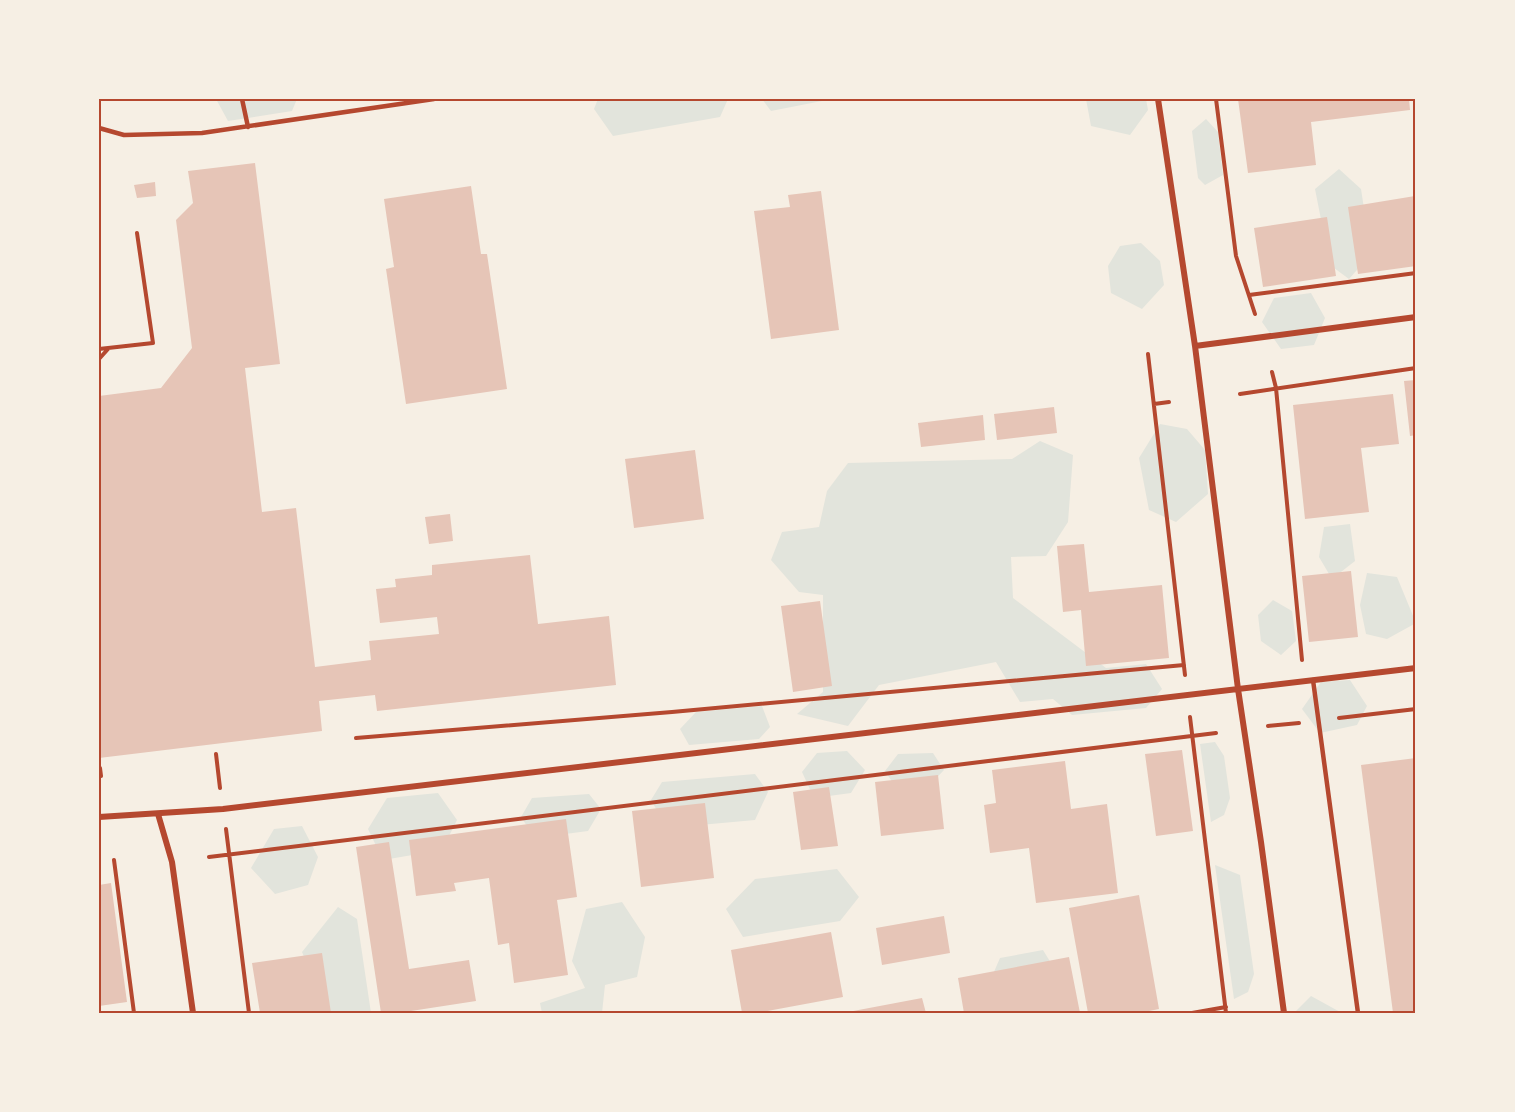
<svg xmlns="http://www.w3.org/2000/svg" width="1515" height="1112" font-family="'Source Sans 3',sans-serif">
  <rect width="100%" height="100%" fill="#f6efe4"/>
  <path fill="#e2e4dc" d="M 216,99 L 297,99 L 292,111 L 228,121 Z
    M 598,99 L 728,99 L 720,117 L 613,136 L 594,109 Z
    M 762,99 L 832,99 L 771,111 Z
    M 1086,99 L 1146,99 L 1148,110 L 1130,135 L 1091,126 Z
    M 1206,119 L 1218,132 L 1223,175 L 1205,185 L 1198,178 L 1192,131 Z
    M 1339,169 L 1361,189 L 1371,254 L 1349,279 L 1330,265 L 1315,189 Z
    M 1141,243 L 1160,261 L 1164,285 L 1142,309 L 1111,293 L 1108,266 L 1120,246 Z
    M 1311,293 L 1325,318 L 1314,345 L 1281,349 L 1262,322 L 1274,298 Z
    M 1160,424 L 1187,429 L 1205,450 L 1208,494 L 1176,522 L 1149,510 L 1139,458 Z
    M 1040,441 L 1073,455 L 1068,522 L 1046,556 L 1011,557 L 1013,598 L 1106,668 L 1146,664 L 1162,689 L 1146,708 L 1072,715 L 1053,699 L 1020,702 L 996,662 L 879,685 L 848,726 L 797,714 L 823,692 L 823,595 L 799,592 L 771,560 L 782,532 L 819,527 L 827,491 L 848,463 L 1012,459 Z
    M 1350,524 L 1355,561 L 1332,579 L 1319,557 L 1324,527 Z
    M 1367,573 L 1397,577 L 1416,623 L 1387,639 L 1366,634 L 1360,605 Z
    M 1273,600 L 1292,611 L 1296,641 L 1281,655 L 1261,641 L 1258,615 Z
    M 1350,680 L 1367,706 L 1357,725 L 1320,733 L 1302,709 L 1321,682 Z
    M 762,706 L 770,727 L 759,739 L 689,745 L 680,729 L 696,712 Z
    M 1215,742 L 1224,756 L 1230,798 L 1224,815 L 1211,822 L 1200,744 Z
    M 847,751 L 865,770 L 851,793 L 814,798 L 802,772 L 817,753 Z
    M 933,753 L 944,770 L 926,789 L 901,795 L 885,771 L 898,754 Z
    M 755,774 L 768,792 L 755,820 L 667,828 L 651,800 L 662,782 Z
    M 438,793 L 457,820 L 442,850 L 383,860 L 368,829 L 387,798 Z
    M 589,794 L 601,809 L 588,831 L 535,838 L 521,817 L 532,798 Z
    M 302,826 L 318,857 L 308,885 L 275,894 L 251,868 L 274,829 Z
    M 1215,865 L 1240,875 L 1254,974 L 1248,992 L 1234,999 Z
    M 837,869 L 859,897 L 840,921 L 743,937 L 726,909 L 755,879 Z
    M 622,902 L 645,937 L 637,977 L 605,985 L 602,1013 L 542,1013 L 540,1003 L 585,988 L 572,961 L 586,909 Z
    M 338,907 L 357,919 L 371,1013 L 328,1013 L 302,952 Z
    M 1043,950 L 1057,973 L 990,981 L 1000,958 Z
    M 1311,996 L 1342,1013 L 1294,1013 Z"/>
  <path fill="#e6c5b7" d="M 1238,99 L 1409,99 L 1410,110 L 1311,122 L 1316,165 L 1248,173 Z
    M 255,163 L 280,364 L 245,368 L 262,512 L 296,508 L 315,667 L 371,660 L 369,641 L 439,634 L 437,617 L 380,623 L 376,589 L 396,587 L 395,579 L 432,575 L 432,565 L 530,555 L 538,624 L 609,616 L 616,685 L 377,711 L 375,695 L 319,701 L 322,731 L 99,758 L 99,396 L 161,388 L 192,348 L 176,220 L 193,203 L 188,171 Z
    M 155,182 L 156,196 L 137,198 L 134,185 Z
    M 471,186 L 481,254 L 487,254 L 507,389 L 406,404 L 386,269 L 394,267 L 384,199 Z
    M 821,191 L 839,330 L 771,339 L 754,211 L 790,207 L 788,195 Z
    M 1415,196 L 1416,266 L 1358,274 L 1348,207 Z
    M 1327,217 L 1336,276 L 1263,287 L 1254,228 Z
    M 1416,380 L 1416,435 L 1410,436 L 1404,381 Z
    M 1393,394 L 1399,444 L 1361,448 L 1369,512 L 1305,519 L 1293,405 Z
    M 1054,407 L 1057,433 L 997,440 L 994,414 Z
    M 983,415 L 985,440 L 921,447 L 918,423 Z
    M 695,450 L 704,519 L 634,528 L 625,459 Z
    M 450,514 L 453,541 L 429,544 L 425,517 Z
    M 1084,544 L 1089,592 L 1162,585 L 1169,658 L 1086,666 L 1081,610 L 1063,612 L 1057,546 Z
    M 1351,571 L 1358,637 L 1309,642 L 1302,576 Z
    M 820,601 L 832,686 L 793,692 L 781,606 Z
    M 1182,750 L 1193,831 L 1156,836 L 1145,754 Z
    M 1416,758 L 1416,1013 L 1393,1013 L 1361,765 Z
    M 1065,761 L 1071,809 L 1107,804 L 1118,893 L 1036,903 L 1029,848 L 990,853 L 984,805 L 996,803 L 992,770 Z
    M 938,775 L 944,829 L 881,836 L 875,782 Z
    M 829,787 L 838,846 L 801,850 L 793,792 Z
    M 705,803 L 714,878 L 641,887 L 632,811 Z
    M 566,819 L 577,897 L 557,900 L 568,975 L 514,983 L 509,943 L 498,945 L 489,878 L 454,883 L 456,891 L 416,896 L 409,840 Z
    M 389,842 L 409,969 L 469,960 L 476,1001 L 398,1013 L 381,1013 L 356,847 Z
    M 111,883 L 127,1002 L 99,1006 L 99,885 Z
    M 1139,895 L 1159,1009 L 1139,1013 L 1088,1013 L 1069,908 Z
    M 944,916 L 950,953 L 882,965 L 876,928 Z
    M 831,932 L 843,997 L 756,1013 L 742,1013 L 731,950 Z
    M 322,953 L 331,1013 L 260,1013 L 252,963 Z
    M 1069,957 L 1080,1013 L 964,1013 L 958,978 Z
    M 922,998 L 926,1013 L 849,1013 L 848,1012 Z"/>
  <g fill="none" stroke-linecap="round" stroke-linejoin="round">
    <path stroke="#b5482f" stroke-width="4" d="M 1216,99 L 1236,256 L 1255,314
      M 1249,295 L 1416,273
      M 99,349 L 153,343 L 137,233
      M 1148,354 L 1185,675
      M 99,359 L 108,349
      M 1272,372 L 1276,388 L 1302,660
      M 1240,394 L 1416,368
      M 1154,404 L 1169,402
      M 1190,717 L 1226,1013
      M 1339,718 L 1416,709
      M 1268,726 L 1299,723
      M 356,738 L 672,712 L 1184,665
      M 216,754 L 220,788
      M 100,768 L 101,776
      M 226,829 L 249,1013
      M 209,857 L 1216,733
      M 114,860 L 134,1013
      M 1192,1013 L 1226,1007"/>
    <path stroke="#b5482f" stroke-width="4.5" d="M 242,99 L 248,127
      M 99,128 L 124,135 L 202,133 L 434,99
      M 1313,680 L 1358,1013"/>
    <path stroke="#b5482f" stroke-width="6" d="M 1158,99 L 1195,346 L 1238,689 L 1261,842 L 1284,1013
      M 1195,346 L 1416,317
      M 158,814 L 172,862 L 193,1013
      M 99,817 L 223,809 L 1416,668"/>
  </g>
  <rect width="1515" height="1112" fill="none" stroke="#f6efe4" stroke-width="201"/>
  <rect x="100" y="100" width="1314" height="912" fill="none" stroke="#b5482f" stroke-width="2"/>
</svg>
